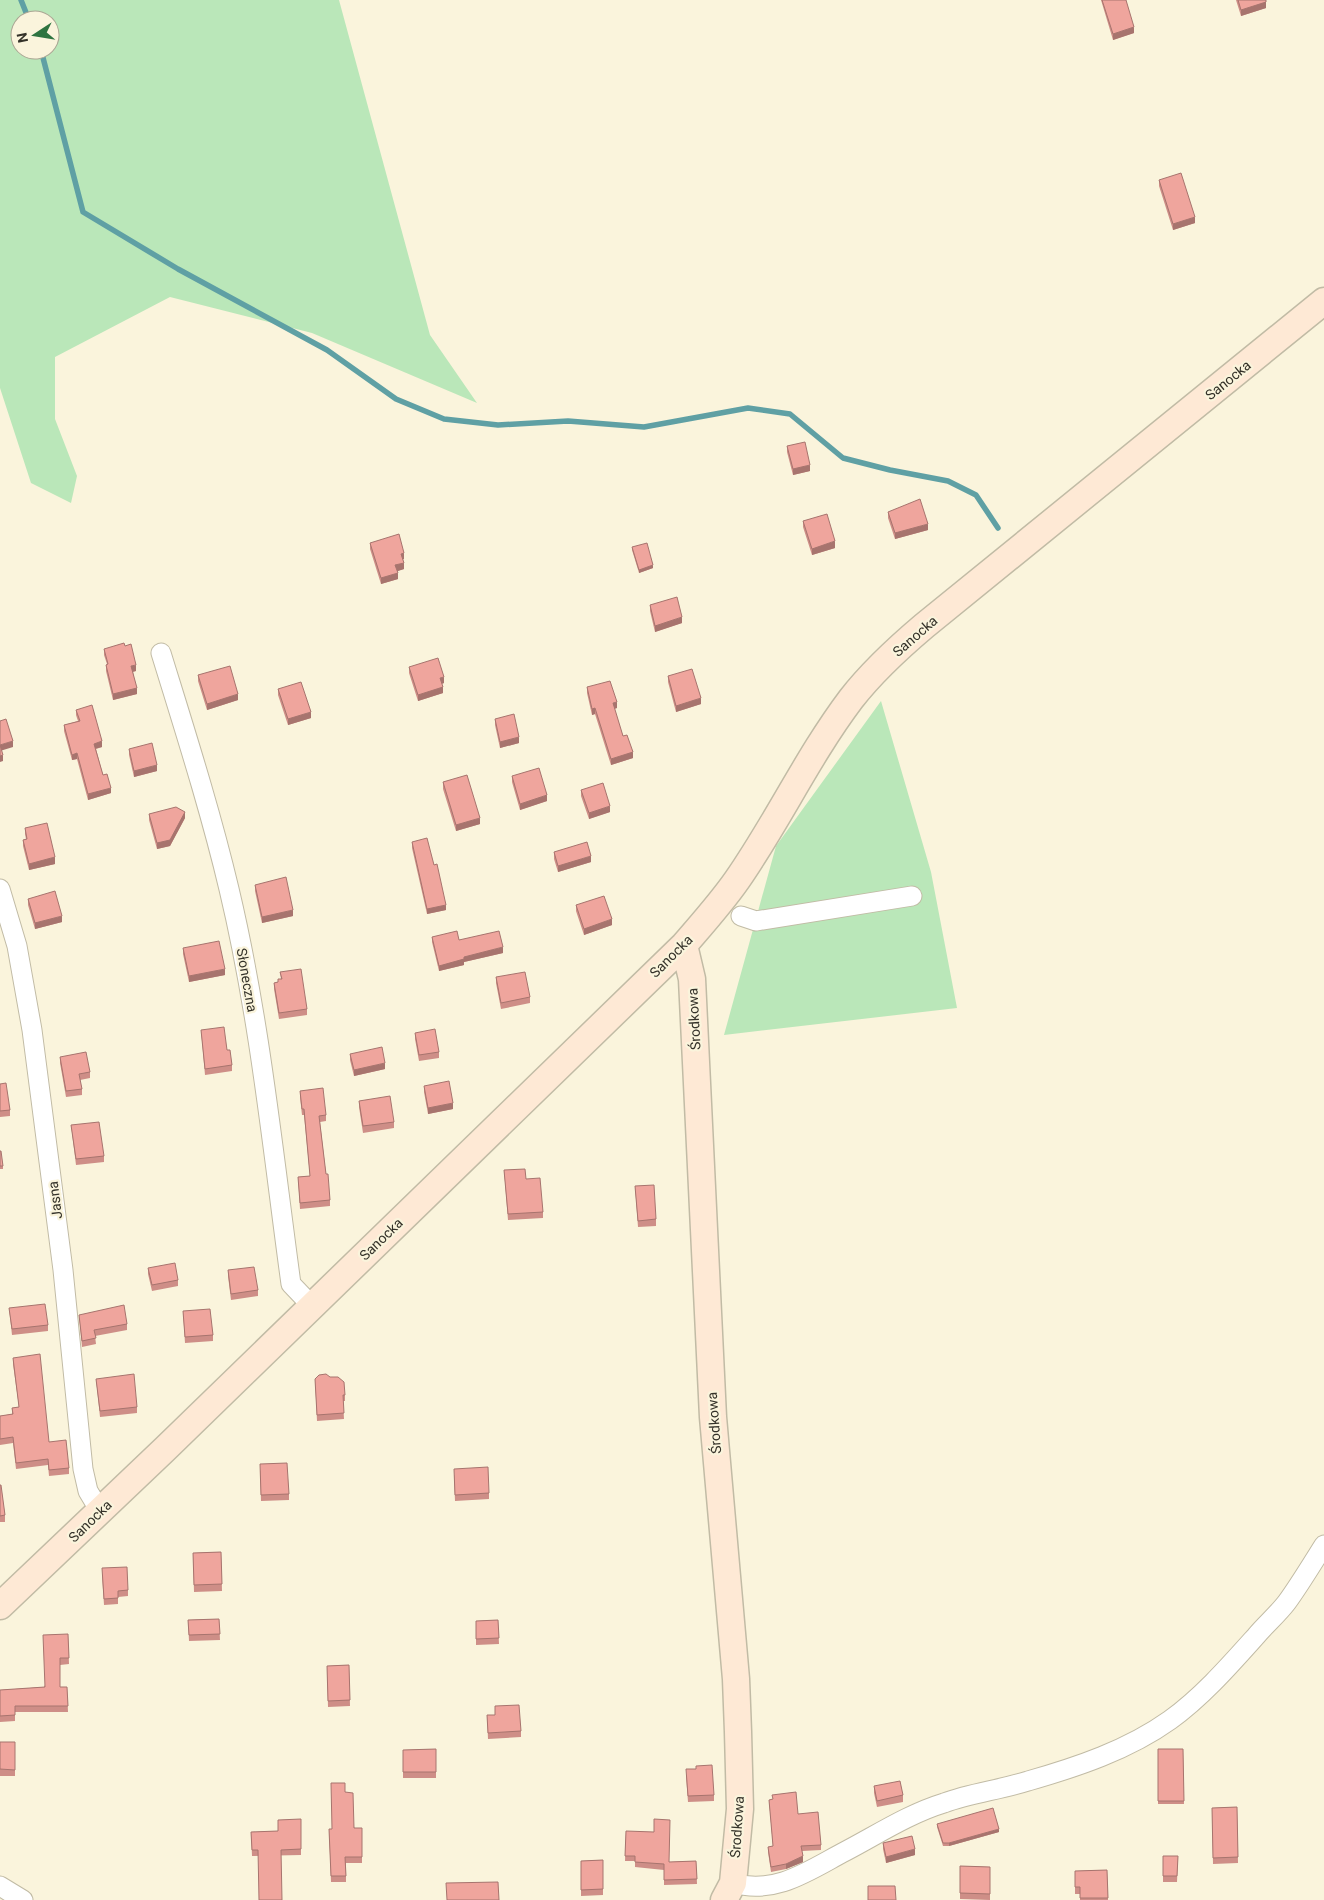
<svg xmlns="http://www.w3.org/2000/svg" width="1324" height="1900" font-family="Roboto,sans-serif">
  <rect width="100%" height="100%" fill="#faf4dc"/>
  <path fill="#bae7b9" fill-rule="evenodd" d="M 0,0 L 339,0 L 430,335 L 477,403 L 312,333 L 170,297 L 55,357 L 55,419 L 77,476 L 71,503 L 31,483 L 0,388 ZM 20,20 L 50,20 L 50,50 L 20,50 Z
    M 881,701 L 931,872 L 957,1008 L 724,1035 L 776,846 Z"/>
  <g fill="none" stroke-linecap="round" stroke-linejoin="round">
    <path stroke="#5fa0a4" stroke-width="5.5" d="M 21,0 L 29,20
      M 41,50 L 83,212 L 178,269 L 327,350 L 396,399 L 444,419 L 498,425 L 568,421 L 644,427 L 748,408 L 790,414 L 843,458 L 890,470 L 948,481 L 976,495 L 998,528"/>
    <defs>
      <path id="street" d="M 161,653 C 185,731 210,809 229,889 C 260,1019 273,1153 291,1284 L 312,1306
        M 0,889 L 17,946 L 32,1030 L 63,1270 L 83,1469 L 88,1491 L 100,1511
        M 741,916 L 756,921 L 912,896
        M 733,1883 C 774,1895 807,1872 842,1853 C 875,1836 908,1814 944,1803 C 971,1793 1000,1790 1028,1781 C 1077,1767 1128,1750 1170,1720 C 1202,1697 1230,1665 1256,1636 C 1266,1624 1278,1614 1287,1602 C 1300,1584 1312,1564 1324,1545
        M 0,1886 L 23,1900"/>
      <path id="secondary" d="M 684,945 L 692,979 L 713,1417 L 736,1679 L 738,1732 L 740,1809 L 733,1883 L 724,1900
        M 0,1606 L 165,1449 L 684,945 C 702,924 721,903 737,880 C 778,821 808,756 851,699 C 872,672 898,648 924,626 L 1324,301"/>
    </defs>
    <use href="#street" stroke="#c1bba5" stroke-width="21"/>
    <use href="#secondary" stroke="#c1bba5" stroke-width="29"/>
    <use href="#street" stroke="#fff" stroke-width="19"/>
    <use href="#secondary" stroke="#fee9d5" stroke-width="26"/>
  </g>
  <path fill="#ce8e87" d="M 1101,0 L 1126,0 L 1134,33 L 1113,40 Z
    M 1236,0 L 1266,0 L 1266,8 L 1241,16 Z
    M 1159,180 L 1195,223 L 1173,230 L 1159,186 Z
    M 787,446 L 810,471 L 793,475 L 787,452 Z
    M 888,512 L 928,530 L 895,539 L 888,518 Z
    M 803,521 L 835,548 L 812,555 L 803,527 Z
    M 370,543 L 404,559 L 403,559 L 404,569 L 397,571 L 398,579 L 381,584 L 370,549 Z
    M 632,547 L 653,568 L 639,573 L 632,550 Z
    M 650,605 L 682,623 L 655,632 L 650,611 Z
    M 104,649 L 136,671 L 133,672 L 137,694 L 113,700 L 106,671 L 106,665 L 107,664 L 104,655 Z
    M 409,667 L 444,683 L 442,684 L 443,693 L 418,701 L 409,673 Z
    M 198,675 L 238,700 L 207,710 L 198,681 Z
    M 668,676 L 701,704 L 676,712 L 668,682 Z
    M 587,687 L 617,708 L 614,709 L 623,736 L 633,758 L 611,765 L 595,714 L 592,715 L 587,693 Z
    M 278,689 L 311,718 L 288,725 L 278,695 Z
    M 76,710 L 102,747 L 96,749 L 103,775 L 111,793 L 88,800 L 77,759 L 72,760 L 64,731 L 64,725 L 78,721 L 76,715 Z
    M 495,719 L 519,743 L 500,748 L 495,725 Z
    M 129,749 L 157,771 L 134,777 L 129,755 Z
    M 512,776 L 547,801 L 520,810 L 512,782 Z
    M 443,782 L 480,824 L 456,831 L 443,789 Z
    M 581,790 L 610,812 L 589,819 L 581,796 Z
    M 149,814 L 185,818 L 170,846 L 157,849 L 149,820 Z
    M 25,828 L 55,864 L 29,870 L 23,846 L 23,840 L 26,839 L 25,834 Z
    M 412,842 L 434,865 L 446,910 L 427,914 L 412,848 Z
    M 554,852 L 591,862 L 558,872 L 554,859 Z
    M 255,885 L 293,916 L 262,923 L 255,891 Z
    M 28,899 L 62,922 L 35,929 L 28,905 Z
    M 576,905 L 612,925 L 584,935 L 576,911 Z
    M 432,937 L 459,940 L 503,953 L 464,962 L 464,965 L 439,971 L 432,942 Z
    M 183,948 L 225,975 L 189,982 L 183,954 Z
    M 280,972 L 307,1009 L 307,1015 L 279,1019 L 274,989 L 274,983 L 278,982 L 281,979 Z
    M 496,977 L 530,997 L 530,1003 L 501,1009 L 496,983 Z
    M 201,1030 L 227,1050 L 232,1065 L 232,1071 L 205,1075 Z
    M 415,1033 L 439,1052 L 439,1058 L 419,1061 L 415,1039 Z
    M 350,1054 L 385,1069 L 354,1076 L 350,1060 Z
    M 60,1057 L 90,1072 L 90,1078 L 80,1080 L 82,1089 L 82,1095 L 66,1097 L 60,1063 Z
    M 0,1084 L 10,1110 L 10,1116 L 0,1117 Z
    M 424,1086 L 453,1109 L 428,1114 L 424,1092 Z
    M 300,1091 L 326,1115 L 326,1121 L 320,1122 L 326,1174 L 330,1200 L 330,1206 L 300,1209 L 298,1177 L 310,1176 L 304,1115 L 302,1115 L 300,1097 Z
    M 359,1101 L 394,1122 L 394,1128 L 363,1133 L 359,1107 Z
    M 71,1125 L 104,1156 L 104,1162 L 76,1165 Z
    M 0,1151 L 3,1166 L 3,1169 L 0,1169 Z
    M 504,1170 L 526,1179 L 543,1212 L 543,1218 L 508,1220 Z
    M 635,1186 L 656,1219 L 656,1226 L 638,1227 Z
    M 148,1268 L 178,1280 L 178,1286 L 152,1291 L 148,1274 Z
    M 228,1270 L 258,1290 L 258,1296 L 231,1300 L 228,1276 Z
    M 9,1308 L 48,1325 L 48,1331 L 12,1335 Z
    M 183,1311 L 213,1335 L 213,1341 L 185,1343 Z
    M 79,1315 L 127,1324 L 127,1330 L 95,1336 L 96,1344 L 82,1347 Z
    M 13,1358 L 49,1442 L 69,1468 L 69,1474 L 49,1476 L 48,1465 L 16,1469 L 13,1443 L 0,1445 L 0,1416 L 12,1414 L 12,1408 L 19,1407 L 13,1364 Z
    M 96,1379 L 137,1407 L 137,1413 L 100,1417 Z
    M 315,1379 L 345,1395 L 345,1401 L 343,1401 L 344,1419 L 317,1421 Z
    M 260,1470 L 289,1494 L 289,1500 L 261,1501 Z
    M 454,1475 L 489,1493 L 489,1499 L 455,1501 Z
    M 0,1485 L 5,1515 L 5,1522 L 0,1522 Z
    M 221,1552 L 222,1591 L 194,1592 L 193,1553 Z
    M 102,1574 L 128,1590 L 128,1596 L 118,1597 L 118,1604 L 104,1605 Z
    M 219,1619 L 220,1640 L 189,1641 L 188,1620 Z
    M 498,1620 L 499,1644 L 476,1645 L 476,1621 Z
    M 68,1634 L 69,1664 L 60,1665 L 60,1687 L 67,1687 L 68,1712 L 15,1712 L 15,1721 L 0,1722 L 0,1690 L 44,1687 Z
    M 349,1665 L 350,1706 L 328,1707 L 327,1666 Z
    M 487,1715 L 521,1731 L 521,1737 L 488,1739 Z
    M 0,1742 L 15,1742 L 15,1776 L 0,1776 Z
    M 436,1749 L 436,1778 L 403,1778 L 403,1750 Z
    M 1158,1749 L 1183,1749 L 1184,1804 L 1158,1804 Z
    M 686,1775 L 714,1795 L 714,1801 L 688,1802 Z
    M 874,1786 L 903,1795 L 903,1802 L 877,1807 L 874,1793 Z
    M 345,1792 L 362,1857 L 362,1863 L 346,1863 L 346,1882 L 331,1882 L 329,1829 L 332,1829 Z
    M 769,1800 L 798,1814 L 821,1845 L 821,1850 L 802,1851 L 803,1862 L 786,1869 L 771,1872 L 768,1852 L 768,1847 L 773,1846 Z
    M 1237,1807 L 1238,1863 L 1213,1864 L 1212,1808 Z
    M 301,1819 L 301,1855 L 252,1856 L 251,1832 L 278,1831 Z
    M 937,1824 L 999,1832 L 949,1846 L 943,1846 L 937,1827 Z
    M 626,1831 L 669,1862 L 696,1861 L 697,1884 L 664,1885 L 664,1870 L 635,1867 L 635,1861 L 625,1861 Z
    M 883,1843 L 915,1855 L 886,1863 L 883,1849 Z
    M 1163,1856 L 1178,1856 L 1177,1882 L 1163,1882 Z
    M 603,1860 L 603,1895 L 581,1896 L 581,1861 Z
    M 960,1866 L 990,1867 L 990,1900 L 960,1899 Z
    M 1107,1870 L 1108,1900 L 1080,1900 L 1080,1894 L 1075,1894 L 1075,1871 Z"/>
  <path fill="#a7746e" d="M 1266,2 L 1266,8 L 1241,16 L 1241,10 Z
    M 1134,27 L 1134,33 L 1113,40 L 1113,34 Z
    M 1195,217 L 1195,223 L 1173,230 L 1173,224 Z
    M 810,465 L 810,471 L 793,475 L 793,469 Z
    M 928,524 L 928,530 L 895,539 L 895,533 Z
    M 835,541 L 835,548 L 812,555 L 812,549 Z
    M 404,553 L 404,559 L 401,560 L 401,554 Z
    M 404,563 L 404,569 L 395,572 L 395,565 Z
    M 653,565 L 653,568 L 639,573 L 639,570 Z
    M 398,573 L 398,579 L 381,584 L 381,578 Z
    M 682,617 L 682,623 L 655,632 L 655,626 Z
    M 136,665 L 136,671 L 131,672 L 131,666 Z
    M 444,677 L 444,683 L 440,684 L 440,678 Z
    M 443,687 L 443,693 L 418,701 L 418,695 Z
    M 137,688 L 137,694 L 113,700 L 113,694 Z
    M 238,694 L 238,700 L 207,710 L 207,704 Z
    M 701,698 L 701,704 L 676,712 L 676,706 Z
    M 617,702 L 617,708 L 613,709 L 613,703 Z
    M 595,708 L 595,714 L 592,715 L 592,709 Z
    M 311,712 L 311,718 L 288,725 L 288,719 Z
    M 519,737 L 519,743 L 500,748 L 500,742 Z
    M 13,741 L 13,747 L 0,751 L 0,745 Z
    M 102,741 L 102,747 L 94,749 L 94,744 Z
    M 633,752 L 633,758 L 611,765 L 611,759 Z
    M 77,753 L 77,759 L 72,760 L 72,755 Z
    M 3,755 L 3,761 L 0,762 L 0,756 Z
    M 157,765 L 157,771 L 134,777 L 134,771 Z
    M 111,788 L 111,793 L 88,800 L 88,794 Z
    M 547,795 L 547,801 L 520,810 L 520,804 Z
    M 610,806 L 610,812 L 589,819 L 589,813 Z
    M 185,812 L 185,818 L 170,846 L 157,849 L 157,843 Z
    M 480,818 L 480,824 L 456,831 L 456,825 Z
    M 591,856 L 591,862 L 558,872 L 558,866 Z
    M 55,857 L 55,864 L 29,870 L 29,864 Z
    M 446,905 L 446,910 L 427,914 L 427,909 Z
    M 293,910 L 293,916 L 262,923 L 262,917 Z
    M 62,916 L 62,922 L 35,929 L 35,923 Z
    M 612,919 L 612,925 L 584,935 L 584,929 Z
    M 503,947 L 503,953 L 464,962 L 464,965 L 439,971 L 439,966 L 464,957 Z
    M 225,969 L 225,975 L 189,982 L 189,976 Z
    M 385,1063 L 385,1069 L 354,1076 L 354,1070 Z
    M 453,1103 L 453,1109 L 428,1114 L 428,1108 Z
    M 999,1829 L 999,1832 L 949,1846 L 949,1843 Z
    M 915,1849 L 915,1855 L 886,1863 L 886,1857 Z
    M 803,1856 L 803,1862 L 786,1869 L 786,1864 Z"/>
  <path fill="#efa59d" stroke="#a7746e" d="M 1102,0 L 1126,0 L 1134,27 L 1113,34 Z
    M 1238,0 L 1266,0 L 1266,2 L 1241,10 Z
    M 1181,173 L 1195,217 L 1173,224 L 1159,180 Z
    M 805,442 L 810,465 L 793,469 L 787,446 Z
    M 920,499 L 928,524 L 895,533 L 888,512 Z
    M 827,514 L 835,541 L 812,549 L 803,521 Z
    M 399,534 L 404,553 L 401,554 L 404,563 L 395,565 L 398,573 L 381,578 L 370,543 Z
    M 647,543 L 653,565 L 639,570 L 632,547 Z
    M 677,597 L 682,617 L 655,626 L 650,605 Z
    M 124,643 L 125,646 L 131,644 L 136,665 L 131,666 L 137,688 L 113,694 L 106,665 L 108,664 L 104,649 Z
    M 438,658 L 444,677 L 440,678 L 443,687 L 418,695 L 409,667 Z
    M 230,666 L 238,694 L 207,704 L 198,675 Z
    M 692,669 L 701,698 L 676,706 L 668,676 Z
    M 610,681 L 617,702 L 613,703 L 623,736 L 627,735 L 633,752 L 611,759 L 595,708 L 592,709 L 587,687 Z
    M 301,682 L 311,712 L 288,719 L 278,689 Z
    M 92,705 L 102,741 L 94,744 L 103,775 L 107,774 L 111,788 L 88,794 L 77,753 L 72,755 L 64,725 L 80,721 L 76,710 Z
    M 514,714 L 519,737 L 500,742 L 495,719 Z
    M 6,719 L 13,741 L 0,745 L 3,755 L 0,756 L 0,721 Z
    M 152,743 L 157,765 L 134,771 L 129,749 Z
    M 539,768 L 547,795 L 520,804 L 512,776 Z
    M 467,775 L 480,818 L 456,825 L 443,782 Z
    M 603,783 L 610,806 L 589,813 L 581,790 Z
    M 176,807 L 185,812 L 170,840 L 157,843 L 149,814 Z
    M 47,823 L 55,857 L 29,864 L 23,840 L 27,839 L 25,828 Z
    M 427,838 L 434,865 L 437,864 L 446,905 L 427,909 L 412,842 Z
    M 587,842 L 591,856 L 558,866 L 554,852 Z
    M 286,877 L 293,910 L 262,917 L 255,885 Z
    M 55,891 L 62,916 L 35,923 L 28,899 Z
    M 604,896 L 612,919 L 584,929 L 576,905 Z
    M 457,931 L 459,940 L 499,931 L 503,947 L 464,957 L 464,959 L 439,966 L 432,937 Z
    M 219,941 L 225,969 L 189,976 L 183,948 Z
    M 301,969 L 307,1009 L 279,1013 L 274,983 L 278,982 L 278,979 L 282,979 L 280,972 Z
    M 525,972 L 530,997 L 501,1003 L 496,977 Z
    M 224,1027 L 227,1050 L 230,1050 L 232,1065 L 205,1069 L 201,1030 Z
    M 435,1029 L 439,1052 L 419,1055 L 415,1033 Z
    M 382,1047 L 385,1063 L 354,1070 L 350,1054 Z
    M 86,1052 L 90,1072 L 79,1074 L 82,1089 L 66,1091 L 60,1057 Z
    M 449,1081 L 453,1103 L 428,1108 L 424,1086 Z
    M 6,1083 L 10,1110 L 0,1111 L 0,1084 Z
    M 323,1088 L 326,1115 L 319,1116 L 326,1174 L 328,1174 L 330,1200 L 300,1203 L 298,1177 L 310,1176 L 304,1109 L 302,1109 L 300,1091 Z
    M 390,1096 L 394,1122 L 363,1126 L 359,1101 Z
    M 99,1122 L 104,1156 L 76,1159 L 71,1125 Z
    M 0,1151 L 1,1151 L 3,1166 L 0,1166 Z
    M 525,1169 L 526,1179 L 540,1178 L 543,1212 L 508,1214 L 504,1170 Z
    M 654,1185 L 656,1219 L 638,1221 L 635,1186 Z
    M 175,1263 L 178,1280 L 152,1285 L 148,1268 Z
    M 254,1267 L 258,1290 L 231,1294 L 228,1270 Z
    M 45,1304 L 48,1325 L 12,1329 L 9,1308 Z
    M 124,1305 L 127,1324 L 94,1330 L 96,1338 L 82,1341 L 79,1315 Z
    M 210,1309 L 213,1335 L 185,1337 L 183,1311 Z
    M 40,1354 L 49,1442 L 66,1440 L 69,1468 L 49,1470 L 48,1459 L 16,1463 L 13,1437 L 0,1439 L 0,1416 L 13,1414 L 12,1408 L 19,1407 L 13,1358 Z
    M 134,1374 L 137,1407 L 100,1411 L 96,1379 Z
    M 326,1374 L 330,1377 L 338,1377 L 344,1382 L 345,1395 L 343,1395 L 344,1413 L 317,1415 L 315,1379 L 319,1375 Z
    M 287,1463 L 289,1494 L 261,1495 L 260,1464 Z
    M 488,1467 L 489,1493 L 455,1495 L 454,1469 Z
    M 0,1485 L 1,1485 L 5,1515 L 0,1516 Z
    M 221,1552 L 222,1584 L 194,1585 L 193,1553 Z
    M 127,1567 L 128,1590 L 118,1591 L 118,1598 L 104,1599 L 102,1568 Z
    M 219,1619 L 220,1634 L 189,1635 L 188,1620 Z
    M 498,1620 L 499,1638 L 476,1639 L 476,1621 Z
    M 68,1634 L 69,1658 L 60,1658 L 60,1687 L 67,1687 L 68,1706 L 15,1706 L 15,1715 L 0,1716 L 0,1690 L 45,1687 L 43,1635 Z
    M 349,1665 L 350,1700 L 328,1701 L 327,1666 Z
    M 519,1705 L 521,1731 L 488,1733 L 487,1715 L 495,1715 L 495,1706 Z
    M 0,1742 L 15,1742 L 15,1770 L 0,1769 Z
    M 436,1749 L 436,1772 L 403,1772 L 403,1750 Z
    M 1158,1749 L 1183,1749 L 1184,1801 L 1158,1801 Z
    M 712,1765 L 714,1795 L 688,1796 L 686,1769 L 696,1769 L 696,1766 Z
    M 900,1781 L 903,1795 L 877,1801 L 874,1786 Z
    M 331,1783 L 345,1783 L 345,1792 L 353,1793 L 354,1828 L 362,1828 L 362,1857 L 345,1857 L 346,1876 L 331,1876 L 329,1829 L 332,1829 Z
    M 796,1792 L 798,1814 L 818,1812 L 821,1845 L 801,1846 L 803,1856 L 786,1864 L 771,1867 L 768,1847 L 773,1846 L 769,1800 L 773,1799 L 772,1795 Z
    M 1237,1807 L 1238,1857 L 1213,1858 L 1212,1808 Z
    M 993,1808 L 999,1829 L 949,1843 L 943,1843 L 937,1824 Z
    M 301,1819 L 301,1849 L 281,1850 L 282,1900 L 259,1900 L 258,1850 L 252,1850 L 251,1832 L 278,1831 L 278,1820 Z
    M 654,1819 L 670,1820 L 669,1862 L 696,1861 L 697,1879 L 664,1880 L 664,1864 L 635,1862 L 635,1856 L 625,1856 L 626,1831 L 654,1832 Z
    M 912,1836 L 915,1849 L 886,1857 L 883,1843 Z
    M 1163,1856 L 1178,1856 L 1177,1876 L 1163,1876 Z
    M 603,1860 L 603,1889 L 581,1890 L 581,1861 Z
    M 960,1866 L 990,1867 L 990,1894 L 960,1893 Z
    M 1107,1870 L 1108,1898 L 1080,1898 L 1080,1887 L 1075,1887 L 1075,1871 Z
    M 498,1882 L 499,1900 L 447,1900 L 446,1883 Z
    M 868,1886 L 895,1886 L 896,1900 L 868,1900 Z"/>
  <g text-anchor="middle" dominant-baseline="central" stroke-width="4.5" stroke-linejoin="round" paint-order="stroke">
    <g font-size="14" fill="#343229" stroke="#faf4dc">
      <text transform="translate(1228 380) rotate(-39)">Sanocka</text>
      <text transform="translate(915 636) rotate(-41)">Sanocka</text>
      <text transform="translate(671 956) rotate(-45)">Sanocka</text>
      <text transform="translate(247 980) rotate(80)">Słoneczna</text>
      <text transform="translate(694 1019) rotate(-93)">Środkowa</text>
      <text transform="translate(55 1200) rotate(-97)">Jasna</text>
      <text transform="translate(381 1239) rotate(-44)">Sanocka</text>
      <text transform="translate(714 1423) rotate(-94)">Środkowa</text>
      <text transform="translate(90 1521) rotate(-44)">Sanocka</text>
      <text transform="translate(737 1827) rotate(-86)">Środkowa</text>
    </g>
  </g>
  <g transform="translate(35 35) rotate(258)"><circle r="24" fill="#faf4dc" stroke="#aba694"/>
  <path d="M0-4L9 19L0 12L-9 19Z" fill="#2e7440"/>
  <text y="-8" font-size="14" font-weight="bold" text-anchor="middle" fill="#343229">N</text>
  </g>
</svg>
